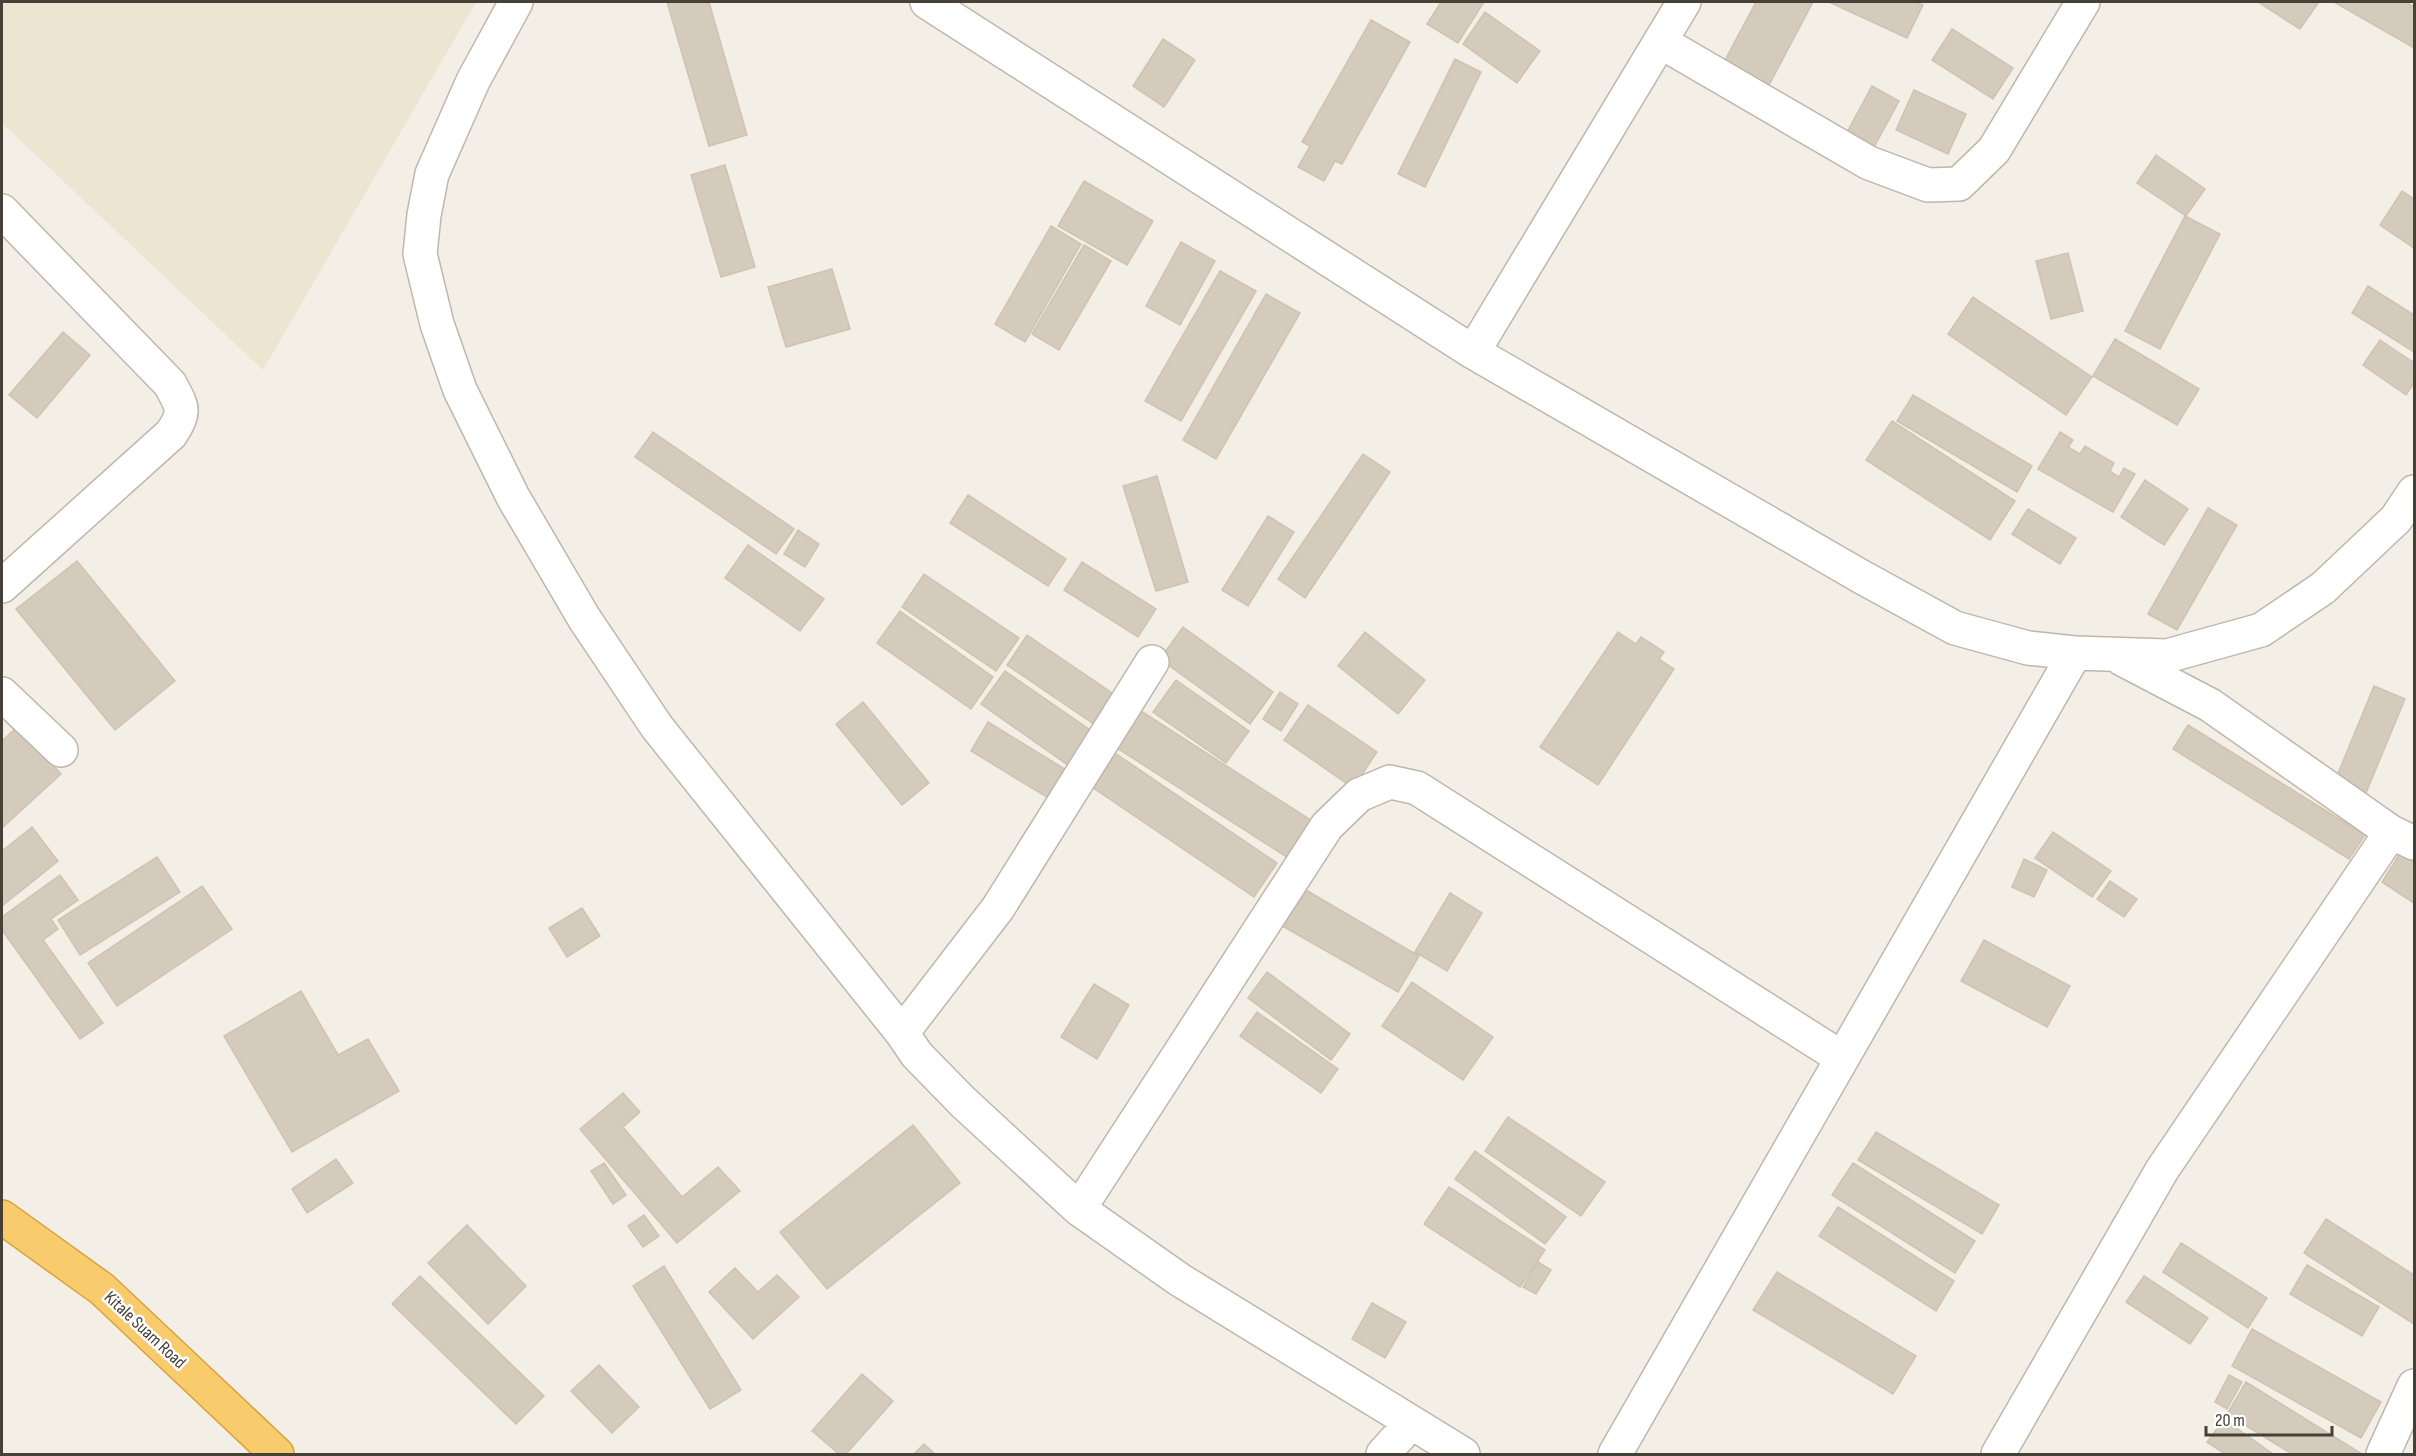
<svg xmlns="http://www.w3.org/2000/svg" width="2416" height="1456" font-family="'Sofia Sans Condensed',sans-serif">
  <rect width="100%" height="100%" fill="#f3efe7"/>
  <path fill="#ebe5d1" d="M 2,2 L 476,2 L 263,370 L 2,123 Z"/>
  <path fill="#d4cbbd" stroke="#cfc3b0" stroke-width="1.5" d="M 667,2 L 709,2 L 747,135 L 709,146 Z
    M 1441,2 L 1484,2 L 1458,43 L 1427,24 Z
    M 1756,2 L 1813,2 L 1768,87 L 1723,64 Z
    M 1829,2 L 1915,2 L 1923,5 L 1907,38 Z
    M 2258,2 L 2319,2 L 2300,29 Z
    M 2334,2 L 2406,2 L 2414,7 L 2414,48 Z
    M 1485,12 L 1540,51 L 1517,83 L 1463,44 Z
    M 1371,20 L 1410,42 L 1342,164 L 1335,161 L 1324,181 L 1298,167 L 1310,146 L 1302,142 Z
    M 1952,29 L 2013,68 L 1993,99 L 1932,60 Z
    M 1163,39 L 1195,60 L 1164,107 L 1133,86 Z
    M 1455,59 L 1481,72 L 1425,187 L 1398,174 Z
    M 1872,86 L 1899,101 L 1873,149 L 1846,134 Z
    M 1914,90 L 1966,114 L 1948,154 L 1896,130 Z
    M 2156,155 L 2205,189 L 2186,216 L 2137,183 Z
    M 725,165 L 755,267 L 721,277 L 691,175 Z
    M 1084,181 L 1153,221 L 1127,265 L 1058,226 Z
    M 2402,191 L 2414,199 L 2414,248 L 2380,225 Z
    M 2185,216 L 2220,234 L 2160,349 L 2125,331 Z
    M 1051,226 L 1081,244 L 1025,342 L 995,324 Z
    M 1181,242 L 1215,261 L 1180,325 L 1146,306 Z
    M 1084,245 L 1111,261 L 1059,350 L 1032,334 Z
    M 2068,253 L 2083,311 L 2051,319 L 2036,261 Z
    M 832,269 L 850,329 L 786,347 L 768,287 Z
    M 1220,271 L 1256,291 L 1181,421 L 1145,401 Z
    M 2368,286 L 2414,315 L 2414,352 L 2352,313 Z
    M 1266,294 L 1300,313 L 1216,459 L 1183,440 Z
    M 1973,297 L 2092,377 L 2066,415 L 1948,334 Z
    M 63,332 L 90,355 L 37,418 L 9,395 Z
    M 2115,339 L 2199,389 L 2177,425 L 2093,376 Z
    M 2380,340 L 2414,363 L 2414,383 L 2406,395 L 2363,365 Z
    M 1913,395 L 2032,466 L 2017,492 L 1897,421 Z
    M 1892,421 L 2015,501 L 1990,540 L 1866,460 Z
    M 653,432 L 794,529 L 776,554 L 635,457 Z
    M 2060,432 L 2073,440 L 2068,447 L 2080,454 L 2085,446 L 2114,463 L 2110,471 L 2119,477 L 2124,468 L 2135,474 L 2113,512 L 2038,469 Z
    M 1363,454 L 1390,472 L 1305,598 L 1278,579 Z
    M 1157,476 L 1188,582 L 1156,591 L 1123,486 Z
    M 2145,480 L 2188,509 L 2164,545 L 2121,517 Z
    M 968,495 L 1066,559 L 1048,586 L 950,523 Z
    M 2208,508 L 2237,525 L 2177,630 L 2148,614 Z
    M 2028,509 L 2076,538 L 2060,564 L 2012,534 Z
    M 1268,516 L 1294,532 L 1248,606 L 1222,590 Z
    M 798,530 L 819,544 L 805,567 L 784,554 Z
    M 748,545 L 824,599 L 800,631 L 725,578 Z
    M 77,561 L 175,681 L 115,730 L 16,609 Z
    M 1082,562 L 1156,609 L 1138,637 L 1064,590 Z
    M 924,574 L 1019,638 L 996,671 L 902,607 Z
    M 900,611 L 993,677 L 971,709 L 877,643 Z
    M 1183,627 L 1273,692 L 1250,724 L 1160,659 Z
    M 1365,632 L 1425,680 L 1398,714 L 1338,666 Z
    M 1618,632 L 1636,644 L 1641,637 L 1664,652 L 1659,659 L 1674,669 L 1598,785 L 1540,747 Z
    M 1027,635 L 1118,697 L 1098,727 L 1007,665 Z
    M 1005,671 L 1096,734 L 1072,768 L 981,704 Z
    M 1176,680 L 1249,731 L 1226,763 L 1153,712 Z
    M 2374,686 L 2405,699 L 2363,800 L 2332,788 Z
    M 1280,692 L 1298,704 L 1281,731 L 1263,719 Z
    M 863,702 L 929,783 L 902,805 L 836,724 Z
    M 1130,704 L 1320,826 L 1296,863 L 1106,741 Z
    M 1308,705 L 1377,752 L 1353,788 L 1284,740 Z
    M 988,722 L 1068,771 L 1050,799 L 971,751 Z
    M 2188,725 L 2365,835 L 2349,859 L 2173,749 Z
    M 17,727 L 61,774 L 2,828 L 2,741 Z
    M 1109,749 L 1277,863 L 1254,897 L 1086,783 Z
    M 32,827 L 58,861 L 2,906 L 2,851 Z
    M 2053,832 L 2111,871 L 2092,897 L 2035,858 Z
    M 2400,853 L 2414,862 L 2414,903 L 2382,882 Z
    M 157,857 L 180,892 L 80,955 L 58,920 Z
    M 2024,859 L 2047,870 L 2034,897 L 2012,887 Z
    M 60,875 L 78,900 L 51,919 L 58,929 L 43,940 L 103,1023 L 80,1039 L 2,930 L 2,917 Z
    M 2110,881 L 2137,899 L 2124,917 L 2097,899 Z
    M 202,886 L 232,929 L 117,1006 L 88,963 Z
    M 1299,886 L 1419,956 L 1398,992 L 1277,923 Z
    M 1450,893 L 1482,913 L 1447,971 L 1415,952 Z
    M 582,908 L 600,936 L 567,957 L 549,928 Z
    M 1984,940 L 2070,986 L 2047,1027 L 1961,981 Z
    M 1267,972 L 1350,1034 L 1331,1060 L 1248,998 Z
    M 1412,982 L 1493,1037 L 1463,1080 L 1382,1026 Z
    M 1094,984 L 1129,1005 L 1097,1059 L 1061,1037 Z
    M 301,991 L 338,1055 L 368,1039 L 399,1091 L 292,1152 L 224,1036 Z
    M 1257,1012 L 1338,1069 L 1321,1093 L 1240,1036 Z
    M 623,1093 L 640,1112 L 623,1127 L 682,1197 L 718,1167 L 740,1191 L 677,1243 L 580,1129 Z
    M 1508,1117 L 1605,1182 L 1581,1216 L 1485,1151 Z
    M 913,1125 L 960,1183 L 827,1289 L 780,1232 Z
    M 1876,1132 L 1999,1205 L 1982,1234 L 1858,1160 Z
    M 1475,1151 L 1566,1217 L 1545,1244 L 1455,1179 Z
    M 336,1159 L 353,1183 L 307,1213 L 292,1189 Z
    M 604,1163 L 626,1195 L 613,1204 L 591,1171 Z
    M 1853,1163 L 1975,1241 L 1955,1273 L 1832,1195 Z
    M 1449,1187 L 1545,1250 L 1520,1287 L 1424,1224 Z
    M 1838,1207 L 1954,1281 L 1936,1311 L 1819,1236 Z
    M 644,1215 L 659,1236 L 643,1247 L 628,1226 Z
    M 2326,1219 L 2414,1275 L 2414,1324 L 2304,1253 Z
    M 467,1225 L 526,1286 L 488,1324 L 428,1263 Z
    M 2181,1243 L 2267,1298 L 2248,1328 L 2163,1272 Z
    M 1538,1262 L 1551,1270 L 1536,1294 L 1523,1287 Z
    M 2307,1265 L 2379,1307 L 2362,1336 L 2290,1294 Z
    M 664,1266 L 741,1390 L 710,1409 L 633,1286 Z
    M 735,1268 L 758,1292 L 777,1275 L 799,1297 L 753,1339 L 709,1292 Z
    M 1777,1272 L 1916,1356 L 1893,1394 L 1753,1310 Z
    M 420,1276 L 544,1396 L 516,1424 L 392,1304 Z
    M 2144,1276 L 2208,1318 L 2190,1344 L 2126,1302 Z
    M 1372,1303 L 1406,1322 L 1385,1358 L 1352,1339 Z
    M 2252,1329 L 2381,1402 L 2361,1438 L 2232,1366 Z
    M 599,1365 L 639,1407 L 612,1433 L 571,1391 Z
    M 862,1374 L 893,1401 L 846,1454 L 839,1454 L 812,1431 Z
    M 2229,1375 L 2242,1382 L 2227,1409 L 2215,1402 Z
    M 2246,1382 L 2362,1454 L 2292,1454 L 2227,1414 Z
    M 2224,1419 L 2273,1454 L 2225,1454 L 2207,1442 Z
    M 924,1444 L 935,1454 L 914,1454 Z"/>
  <g fill="none" stroke-linecap="round" stroke-linejoin="round">
    <defs>
      <path id="street" d="M 516,2 L 473,81 L 432,174 L 424,215 L 420,254 L 437,324 L 460,390 L 513,497 L 584,618 L 657,727 L 902,1033 L 917,1055 L 963,1102 L 1079,1209 L 1180,1280 L 1463,1454
        M 927,2 L 1473,352 L 1860,576 L 1955,628 L 2028,648 L 2075,653 L 2167,656 L 2261,630 L 2323,588 L 2396,519 L 2414,492
        M 1661,42 L 1869,163 L 1928,185 L 1959,184 L 1994,150 L 2083,2
        M 2,211 L 170,384 C 182,407 187,411 171,434 L 2,586
        M 1473,352 L 1684,2
        M 2122,659 L 2210,705 L 2391,832 L 2414,843
        M 2,694 L 61,750
        M 902,1033 L 998,908 L 1152,662
        M 1079,1209 L 1327,826 L 1359,795 L 1390,782 L 1417,788 L 1842,1058
        M 1383,1454 L 1411,1423
        M 1615,1454 L 2075,653
        M 1998,1454 L 2162,1170 L 2391,832
        M 2383,1454 L 2414,1386"/>
      <path id="highway" d="M 2,1217 L 102,1289 L 277,1454"/>
    </defs>
    <use href="#street" stroke="#beb7aa" stroke-width="36"/>
    <use href="#highway" stroke="#d7a13c" stroke-width="36"/>
    <use href="#street" stroke="#fff" stroke-width="33"/>
    <use href="#highway" stroke="#f8cc6d" stroke-width="33"/>
  </g>
  <g text-anchor="middle" dominant-baseline="central" stroke-width="5" stroke-linejoin="round" paint-order="stroke">
    <g font-size="18" fill="#464036" stroke="#fff">
      <text transform="translate(145 1330) rotate(43)">Kitale Suam Road</text>
    </g>
  </g>
  <rect width="2416" height="1456" fill="none" stroke="#464036" stroke-width="6"/>
  <path d="M2206 1426v9h126v-9" fill="none" stroke="#464036" stroke-width="3"/>
  <text x="2215" y="1426" font-size="18" fill="#464036" stroke="#ffffff" stroke-width="4.5" paint-order="stroke">20 m</text>
</svg>
